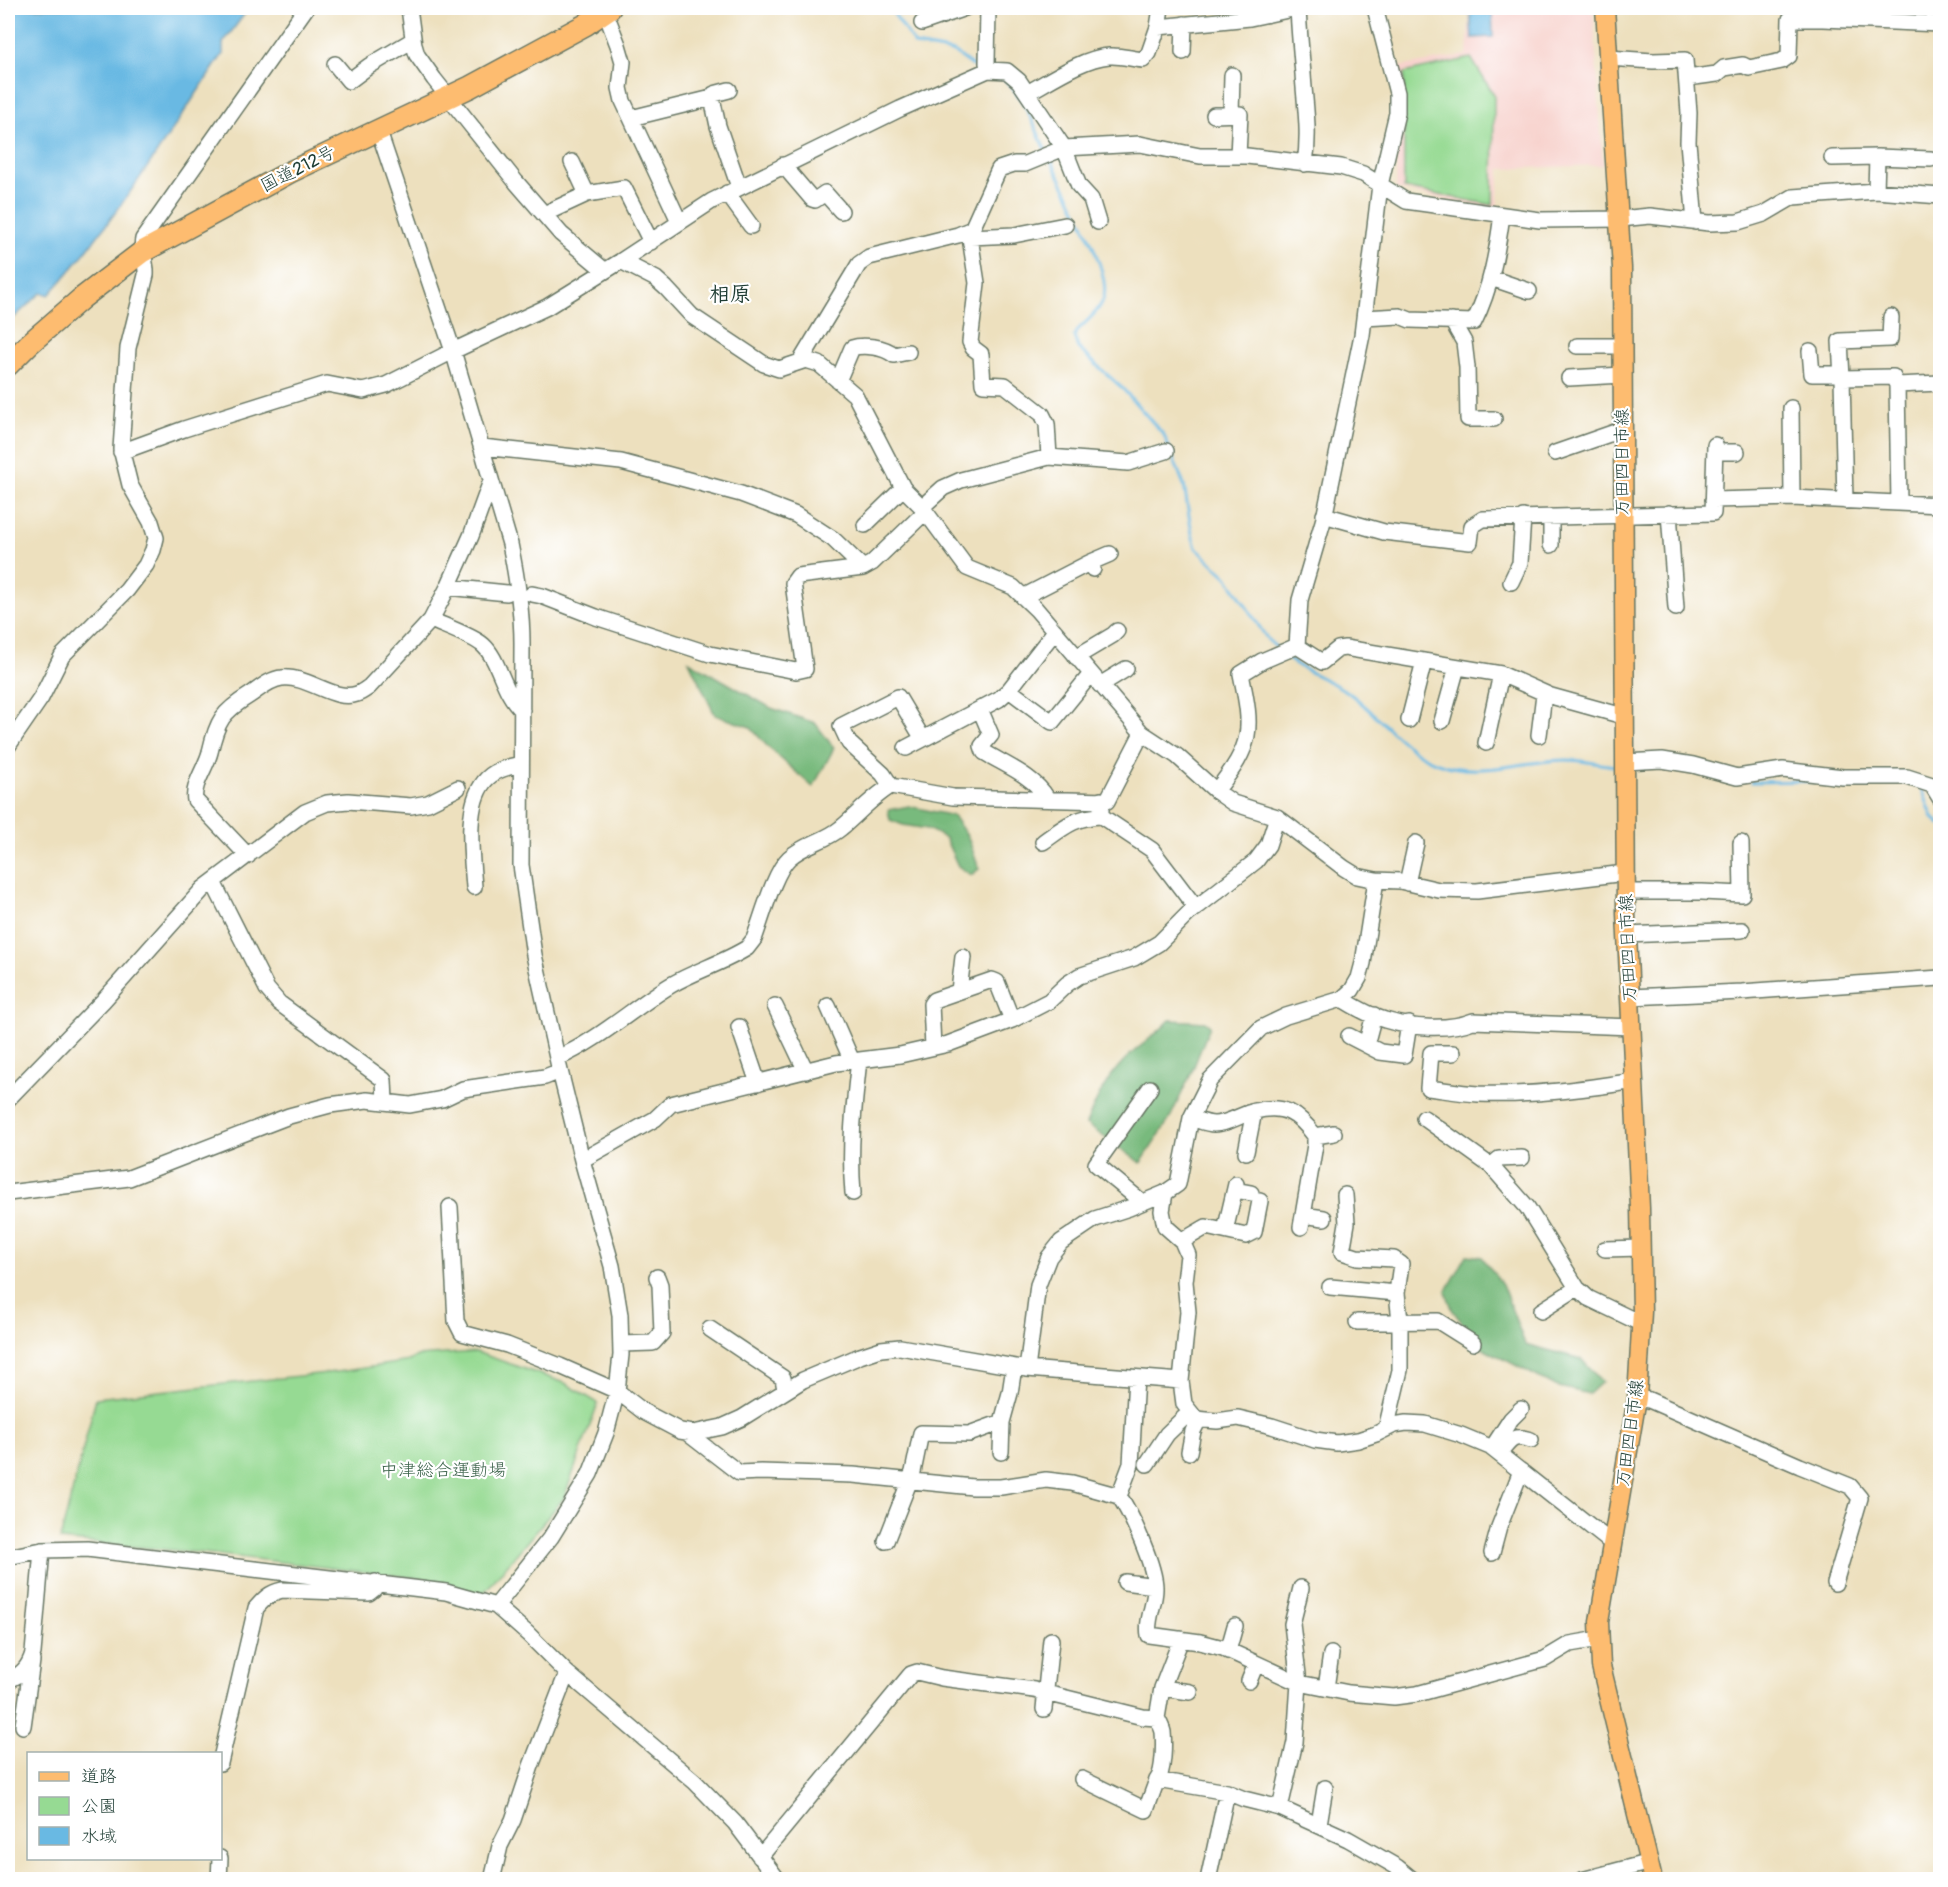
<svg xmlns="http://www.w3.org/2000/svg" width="1948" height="1887" font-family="Pangolin,'Klee One',sans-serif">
  <rect width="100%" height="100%" fill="#fff"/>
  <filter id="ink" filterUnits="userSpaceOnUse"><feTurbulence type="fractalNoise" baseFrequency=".0167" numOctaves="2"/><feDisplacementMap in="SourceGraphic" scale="12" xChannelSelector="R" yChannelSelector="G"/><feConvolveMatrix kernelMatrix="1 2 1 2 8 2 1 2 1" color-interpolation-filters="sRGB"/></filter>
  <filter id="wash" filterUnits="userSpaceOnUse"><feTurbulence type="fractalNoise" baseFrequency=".008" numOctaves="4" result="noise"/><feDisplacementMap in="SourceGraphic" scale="24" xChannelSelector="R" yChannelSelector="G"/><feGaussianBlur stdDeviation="1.35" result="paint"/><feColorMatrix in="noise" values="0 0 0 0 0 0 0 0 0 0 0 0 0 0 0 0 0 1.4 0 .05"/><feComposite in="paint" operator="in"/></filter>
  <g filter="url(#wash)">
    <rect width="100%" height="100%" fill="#ede0be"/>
    <path fill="#f7d0cb" d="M 1470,8 L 1593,8 L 1603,165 L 1500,169 L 1497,211 L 1396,189 L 1398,67 L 1467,55 Z"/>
    <path fill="#96da93" stroke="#5a8c64" stroke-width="1.5" d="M 1471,58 L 1494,95 L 1493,205 L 1404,188 L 1404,73 Z
      M 476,1352 L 565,1383 L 598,1403 L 564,1498 L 481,1596 L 442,1581 L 203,1553 L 60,1540 L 96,1398 L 345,1371 L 409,1361 L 417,1356 Z"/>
    <path fill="#78ba7d" stroke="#4c7c58" stroke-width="1.5" d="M 689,661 L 771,708 L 815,723 L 834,748 L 813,787 L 769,748 L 750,727 L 715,715 Z
      M 909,806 L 953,816 L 968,837 L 979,869 L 971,875 L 958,866 L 945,838 L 928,829 L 903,825 L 890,820 L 888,810 Z
      M 1170,1020 L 1205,1022 L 1210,1026 L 1191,1074 L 1169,1120 L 1141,1163 L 1086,1124 C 1097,1098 1109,1073 1131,1054 C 1145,1042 1157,1034 1170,1020 Z
      M 1467,1255 L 1482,1257 L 1502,1284 L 1525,1344 L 1581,1359 L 1602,1382 L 1589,1394 L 1555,1386 L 1481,1347 L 1453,1311 L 1446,1292 Z"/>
    <path fill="#69b9e3" stroke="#447b8c" stroke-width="1.5" d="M 15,8 L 249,8 L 223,43 L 223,54 C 167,136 116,221 49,295 L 41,293 L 8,323 L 8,13 Z
      M 1470,8 L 1492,8 L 1493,37 L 1472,38 Z"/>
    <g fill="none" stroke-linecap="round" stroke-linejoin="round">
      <path stroke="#69b9e3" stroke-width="3" d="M 890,8 L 915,45 L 954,52 L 973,66
        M 1002,77 C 1023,94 1034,125 1045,149
        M 1050,158 C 1063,186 1111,268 1104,296 C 1101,311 1086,321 1076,332 L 1074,336 L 1078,348 L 1122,388 L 1164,435 L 1184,485 L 1192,534 L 1196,548 L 1228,578 L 1268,640 L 1277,648
        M 1286,657 C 1306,674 1333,680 1353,696 C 1380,717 1403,749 1435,762 C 1477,779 1521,761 1563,760 C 1582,759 1599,765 1618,766
        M 1751,782 L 1820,781
        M 1922,789 L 1933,818 L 1940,824"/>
    </g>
  </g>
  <g filter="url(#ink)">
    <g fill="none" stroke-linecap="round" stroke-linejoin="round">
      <defs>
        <path id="minor" d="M 409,8 L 414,45 L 417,55 L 434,79 L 516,182 L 561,234 L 604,270
          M 988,8 L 987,63 L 988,70
          M 1298,8 C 1299,30 1301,52 1303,74 C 1305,107 1310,130 1305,164
          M 605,11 L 618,45 L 623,62 L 620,88 L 623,101 L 631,118
          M 922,23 L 965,8
          M 1158,27 L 1161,8
          M 1183,52 L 1184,24
          M 1608,58 L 1653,61 L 1685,60 L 1689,113 L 1688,142 L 1695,222
          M 335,64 L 349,81 L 369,66 L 413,40
          M 1687,78 L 1717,74 L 1724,68 L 1743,65 L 1749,68 L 1782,61 L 1789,56 L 1790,19 L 1823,19 L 1940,24
          M 729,90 L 714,94 L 712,98 L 718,126 L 739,187
          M 1027,93 C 1051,80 1083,58 1109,56 C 1121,55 1131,59 1143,60 L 1149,53 L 1158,27 L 1250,18 L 1297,8
          M 1231,114 L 1232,75
          M 1214,115 L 1240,114 L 1238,156
          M 378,129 L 453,351 L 510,544 C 517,578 522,610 522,643 L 521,865 L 534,955 L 560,1071 L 582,1160 L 612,1266 L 620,1315 L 621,1355 L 617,1391 L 606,1433 L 590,1474 L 551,1537 L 496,1606
          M 1877,157 L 1931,159
          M 1832,158 L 1877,157 L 1876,191
          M 783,165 L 812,199 L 815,200 L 825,193 L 841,211
          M 727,193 L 751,226
          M 587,194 L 624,188 L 651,242
          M 544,214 L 587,194 L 572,162
          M 679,221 L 631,118 L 712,98
          M 969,231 L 977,283 L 970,342 L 973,348 L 981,354 L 983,384 L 1005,385 L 1042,414 L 1047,424 L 1049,457
          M 970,237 L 1014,235 L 1065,225
          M 621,261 L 712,201 L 900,109 L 988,70 L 1007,71 L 1019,81 L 1064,148 L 1140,144 L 1200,156 L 1247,156 L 1341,167 L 1363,174 L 1406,201 L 1540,220 L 1620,219 L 1650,216 L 1709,223 L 1738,222 L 1764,214 L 1793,197 L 1876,191 L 1940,196
          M 1491,278 L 1529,291
          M 1364,318 L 1400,316 L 1410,320 L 1474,322 C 1491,288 1497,252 1502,215
          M 1452,321 L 1464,342 L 1467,367 L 1468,419 L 1494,419
          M 1577,346 L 1623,346
          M 1810,351 L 1812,374 L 1842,374
          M 800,362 L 859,264 L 869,257 L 958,235 L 972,229 L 999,169 L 1014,164 L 1025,164 L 1064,148 L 1079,186 L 1091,199 L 1098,222
          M 1569,378 L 1623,375
          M 1842,378 L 1840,341 L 1890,339 L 1891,317
          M 838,381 L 852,348 C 863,344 885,347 894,355 L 908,352
          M 1897,385 L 1899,503
          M 1791,408 L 1792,498
          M 482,447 L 621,462 L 741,494 L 796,515 L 833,539 L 863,568 L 872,563 L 925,512
          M 121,452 L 184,429 L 327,384 L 363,391 L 386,385 L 453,351 L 547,307 L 621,261 L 656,279 L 666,288 L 692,316 L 764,364 L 779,369 L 806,360 L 819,364 L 855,395 L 903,488 L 922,507 L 967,568 L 1013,587 L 1036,609 L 1142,733 L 1177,756 L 1216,791 L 1233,803 L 1277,817 L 1344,868 L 1357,876 L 1376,880 L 1400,881 L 1439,890 L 1477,891 L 1625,873
          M 1715,452 L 1737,452
          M 1555,453 L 1621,430
          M 1713,500 L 1792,498 L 1940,505
          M 1845,501 L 1842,378 L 1893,377 L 1897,385 L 1940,383
          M 922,507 L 943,488 L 961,480 L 1049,457 L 1128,463 L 1166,451
          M 1669,513 L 1676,608
          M 1324,515 L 1384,532 L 1470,542 L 1472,526 L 1483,519 L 1713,513 L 1715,445
          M 865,525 L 903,488
          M 1551,545 L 1551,517
          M 1089,563 L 1110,554
          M 1511,582 L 1520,563 L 1523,517
          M 448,587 L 507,593
          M 532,594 L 542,596 L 596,617 L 710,654 L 796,671 L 805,669 L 793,583 L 798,576 L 863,568
          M 1023,597 L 1089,563 L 1093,569
          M 431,620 C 444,626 473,636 483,645 C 500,660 502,692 522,710
          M 1055,631 L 1009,690 L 1052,722 L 1091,674
          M 1297,646 L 1300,600 L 1324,518 L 1362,335 L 1380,185 L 1397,113 L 1397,93 L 1375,8
          M 1297,646 L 1322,662 L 1338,649 L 1345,648 L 1501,674 L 1551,696 L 1623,716
          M 1076,657 L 1113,635 L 1117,631
          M 1100,685 L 1126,669
          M 980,709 L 991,735 L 982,746 L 984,752 C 1005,765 1034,776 1047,798
          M 1409,720 L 1424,661
          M 1442,721 L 1457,667
          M 1539,735 L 1544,694
          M 1486,743 L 1501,674
          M 8,746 L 41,698 L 62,656 L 127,590 L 146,565 L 153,550 L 156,538 L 151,522 L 130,485 L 121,449 L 128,348 L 146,275 C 147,262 140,251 143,239 L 306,8
          M 906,748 L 999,699 L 1009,690
          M 1625,762 L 1662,760 L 1693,765 L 1737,777 L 1783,770 L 1843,777 L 1907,777 L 1932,785 L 1940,798
          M 891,786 L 883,774 L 849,743 L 841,726 L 898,697 L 923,739
          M 1216,791 C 1253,744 1253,731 1241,674 L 1262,661 L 1297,646
          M 1101,800 L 1101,816 L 1152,850 L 1196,908
          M 1043,842 C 1064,827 1075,817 1101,816
          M 248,856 L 195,800 C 192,785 206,768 210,752 C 217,721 222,712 250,695 C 259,689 270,679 282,678 C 307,675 334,702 357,694 C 361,693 366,689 369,687 L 431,620 L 448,587 L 471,536 L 491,481
          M 213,882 L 267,989 L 279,1003 L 384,1080 L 385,1101
          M 1407,883 L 1416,843
          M 474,887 C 472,857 464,807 484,782 C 493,770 508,767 521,764
          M 1626,892 L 1702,892 L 1742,894 L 1741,843
          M 1627,935 L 1742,930
          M 959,991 L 963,957
          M 1630,997 L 1742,992 L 1940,978
          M 1342,999 C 1355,1007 1370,1016 1385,1020 C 1411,1028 1448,1031 1473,1021 L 1632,1027
          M 775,1006 L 806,1071
          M 828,1006 L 852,1061
          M 739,1027 L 758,1083
          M 1349,1036 L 1380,1052 L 1404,1055 L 1409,1024
          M 1366,1045 L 1374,1015
          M 933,1047 L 931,1004 L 934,1000 L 992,980 L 997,982 L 1012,1020
          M 1453,1053 L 1431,1053 L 1428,1088 C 1444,1090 1462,1093 1478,1094 C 1530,1096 1583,1089 1635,1081
          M 558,1058 C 599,1040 633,1008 671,985 C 695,971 723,963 747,948 L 754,939 C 762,918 774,872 789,858 C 804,844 826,841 841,828 C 858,814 872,797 891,786 L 953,797 L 1107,801 L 1142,733
          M 8,1099 L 103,1001 L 203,889 L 305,812 L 327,803 L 348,801 L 411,806 L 428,803 L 458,788
          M 1191,1118 C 1198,1120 1207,1124 1214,1124 C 1229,1124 1241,1114 1255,1111 C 1284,1104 1298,1113 1315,1136 L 1334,1133
          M 1424,1118 L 1491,1166 L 1527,1207 L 1577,1288 L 1588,1298 L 1642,1324
          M 1246,1152 L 1254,1111
          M 582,1160 L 655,1119 L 671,1104 L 836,1063 L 900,1055 L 948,1044 L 1012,1020 L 1049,1001 L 1067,984 L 1079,976 L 1134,958 L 1159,943 L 1188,914 L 1256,861 L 1268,845 L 1277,817
          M 1491,1166 L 1499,1159 L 1522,1158
          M 1235,1190 L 1251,1193
          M 8,1193 L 129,1178 L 289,1116 L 330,1105 L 367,1100 L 410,1105 L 442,1099 L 463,1089 L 545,1077 L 560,1071
          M 853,1193 C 849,1148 854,1105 859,1060
          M 1165,1193 L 1162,1211 L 1165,1226 L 1182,1241 L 1188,1255 L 1185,1282 L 1188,1312 L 1181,1381 L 1184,1404 L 1196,1419 L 1217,1421 L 1238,1418 L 1272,1426 L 1315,1440 L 1337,1443 L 1358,1440 L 1376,1434 L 1394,1425 L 1406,1423 L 1425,1424 L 1461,1435 L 1490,1447 L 1613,1544
          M 1345,1195 L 1347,1223 L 1342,1252 L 1357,1257 L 1394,1259 L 1401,1264 L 1397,1293 L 1400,1321 L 1400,1370 L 1386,1429
          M 1142,1202 L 1096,1164 L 1150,1088
          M 450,1207 L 456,1321 L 462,1333 L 507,1345 L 560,1366 L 617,1391 L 644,1412 L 680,1431 L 693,1433 L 722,1427 L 742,1418 L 803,1380 L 860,1356 L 881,1349 L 900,1347 L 1027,1369 L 1181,1381
          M 1303,1215 L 1324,1218
          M 1301,1227 L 1315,1145 L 1315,1136
          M 1225,1231 L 1236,1184
          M 1182,1241 L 1206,1227 L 1246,1236 L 1254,1232 L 1260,1201
          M 1605,1249 L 1641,1248
          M 1330,1287 L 1397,1293
          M 1541,1311 L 1577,1288
          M 1357,1322 L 1438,1321 L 1473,1343
          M 710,1329 L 783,1378 L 785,1390
          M 621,1344 L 653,1343 L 662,1333 L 660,1285 L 657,1277
          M 1027,1369 L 1038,1285 L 1049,1257 L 1061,1242 L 1095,1219 L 1129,1208 L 1165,1193 L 1178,1184 L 1191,1118 L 1210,1080 L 1261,1028 L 1286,1016 L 1342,999 L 1352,990 L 1359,978 L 1363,963 L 1376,880
          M 1136,1378 L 1131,1464 L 1119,1496 C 1131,1513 1156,1568 1155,1589 C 1155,1604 1146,1620 1149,1635 L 1200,1642 L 1223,1648 L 1299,1683 L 1349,1693 L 1394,1697 L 1417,1694 L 1545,1659 L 1570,1644 L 1599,1639
          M 1637,1398 L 1649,1400 L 1800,1466 L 1850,1486 L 1860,1498 L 1835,1583
          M 686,1432 L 739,1473 L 761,1472 L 853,1475 L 973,1487 L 1001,1487 L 1046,1480 L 1072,1483 L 1119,1496
          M 1492,1448 L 1511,1419 L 1521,1409
          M 1001,1452 L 1002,1422 L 1010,1393 L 1014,1367
          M 1189,1452 L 1193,1431 L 1199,1419
          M 1499,1454 C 1511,1440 1512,1434 1531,1440
          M 1147,1464 L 1167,1434 L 1190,1412
          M 886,1541 L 913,1472 L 921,1433 L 969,1434 L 1002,1422
          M 1492,1553 L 1499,1527 L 1521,1471
          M 8,1557 L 42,1550 L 87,1549 L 446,1592 L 496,1606 L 528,1634 L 567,1673 L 695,1782 L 735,1823 L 778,1880
          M 1125,1582 L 1155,1586
          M 1228,1651 L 1235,1626
          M 8,1680 C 22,1675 29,1667 33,1653 L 42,1550
          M 1249,1681 L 1256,1664
          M 1162,1688 L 1190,1692
          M 1326,1688 L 1331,1654
          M 1044,1709 L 1051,1640
          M 1157,1718 L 1162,1688 L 1181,1639
          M 23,1726 L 32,1661
          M 220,1763 L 256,1608 C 264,1599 269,1593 282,1590 L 369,1593 L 374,1589 L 375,1582
          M 1082,1779 L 1146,1810 L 1157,1780 L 1227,1792 L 1244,1799 L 1280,1808 L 1348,1839 L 1397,1867 L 1413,1880
          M 1280,1808 L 1295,1742 L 1299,1683 L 1292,1624 L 1301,1588
          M 1319,1824 L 1325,1788
          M 760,1857 L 911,1674 L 917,1672 L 942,1678 L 1034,1690 L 1143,1717 L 1157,1718 C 1159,1722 1162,1727 1163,1732 C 1164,1743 1164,1772 1157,1780
          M 219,1880 L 220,1858
          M 492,1880 L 500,1846 L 513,1820 L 531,1766 L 567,1673
          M 1208,1880 L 1227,1792
          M 1582,1880 L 1650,1862"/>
        <path id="major" d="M 1605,8 L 1622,268 L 1626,914 L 1640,1208 L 1642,1312 L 1637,1398 L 1599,1622 L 1601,1666 L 1653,1880"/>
        <path id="highway" d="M 8,365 L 29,344 L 82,298 L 142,252 L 290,172 L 470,87 L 585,25 L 610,8"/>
      </defs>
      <use href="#minor" stroke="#677664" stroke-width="18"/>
      <use href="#major" stroke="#677664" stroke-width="21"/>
      <use href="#highway" stroke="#677664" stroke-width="24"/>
      <use href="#minor" stroke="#fff" stroke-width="15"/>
      <use href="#major" stroke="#fdbc70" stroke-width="18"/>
      <use href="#highway" stroke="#fdbc70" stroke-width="21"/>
    </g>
  </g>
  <g text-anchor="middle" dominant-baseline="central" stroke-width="4.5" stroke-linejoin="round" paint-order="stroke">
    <g font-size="18" fill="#1f3d34" stroke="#fff">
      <text transform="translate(298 169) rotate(-27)">国道212号</text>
      <text transform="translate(1622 462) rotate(-90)">万田四日市線</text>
      <text transform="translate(1628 948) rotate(-92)">万田四日市線</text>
      <text transform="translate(1630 1433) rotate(-82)">万田四日市線</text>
    </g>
    <g font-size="18" fill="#3d644c" stroke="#fff">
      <text x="443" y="1470">中津総合運動場</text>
    </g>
    <g font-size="21" font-weight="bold" fill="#1f3d34" stroke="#fff">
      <text x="730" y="294">相原</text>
    </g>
  </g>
  <rect width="1948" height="1887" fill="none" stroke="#fff" stroke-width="30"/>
  <rect x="27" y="1752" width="195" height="108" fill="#ffffff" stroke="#a5b1ae" stroke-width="1.5"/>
  <rect x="39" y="1772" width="30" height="9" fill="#fdbc70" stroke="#a5b1ae" stroke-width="1.5"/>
  <text x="81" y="1782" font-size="18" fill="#1f3d34">道路</text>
  <rect x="39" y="1797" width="30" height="18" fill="#96da93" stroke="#a5b1ae" stroke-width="1.5"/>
  <text x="81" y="1812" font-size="18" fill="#1f3d34">公園</text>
  <rect x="39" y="1827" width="30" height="18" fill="#69b9e3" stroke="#a5b1ae" stroke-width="1.5"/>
  <text x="81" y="1842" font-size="18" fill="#1f3d34">水域</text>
</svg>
